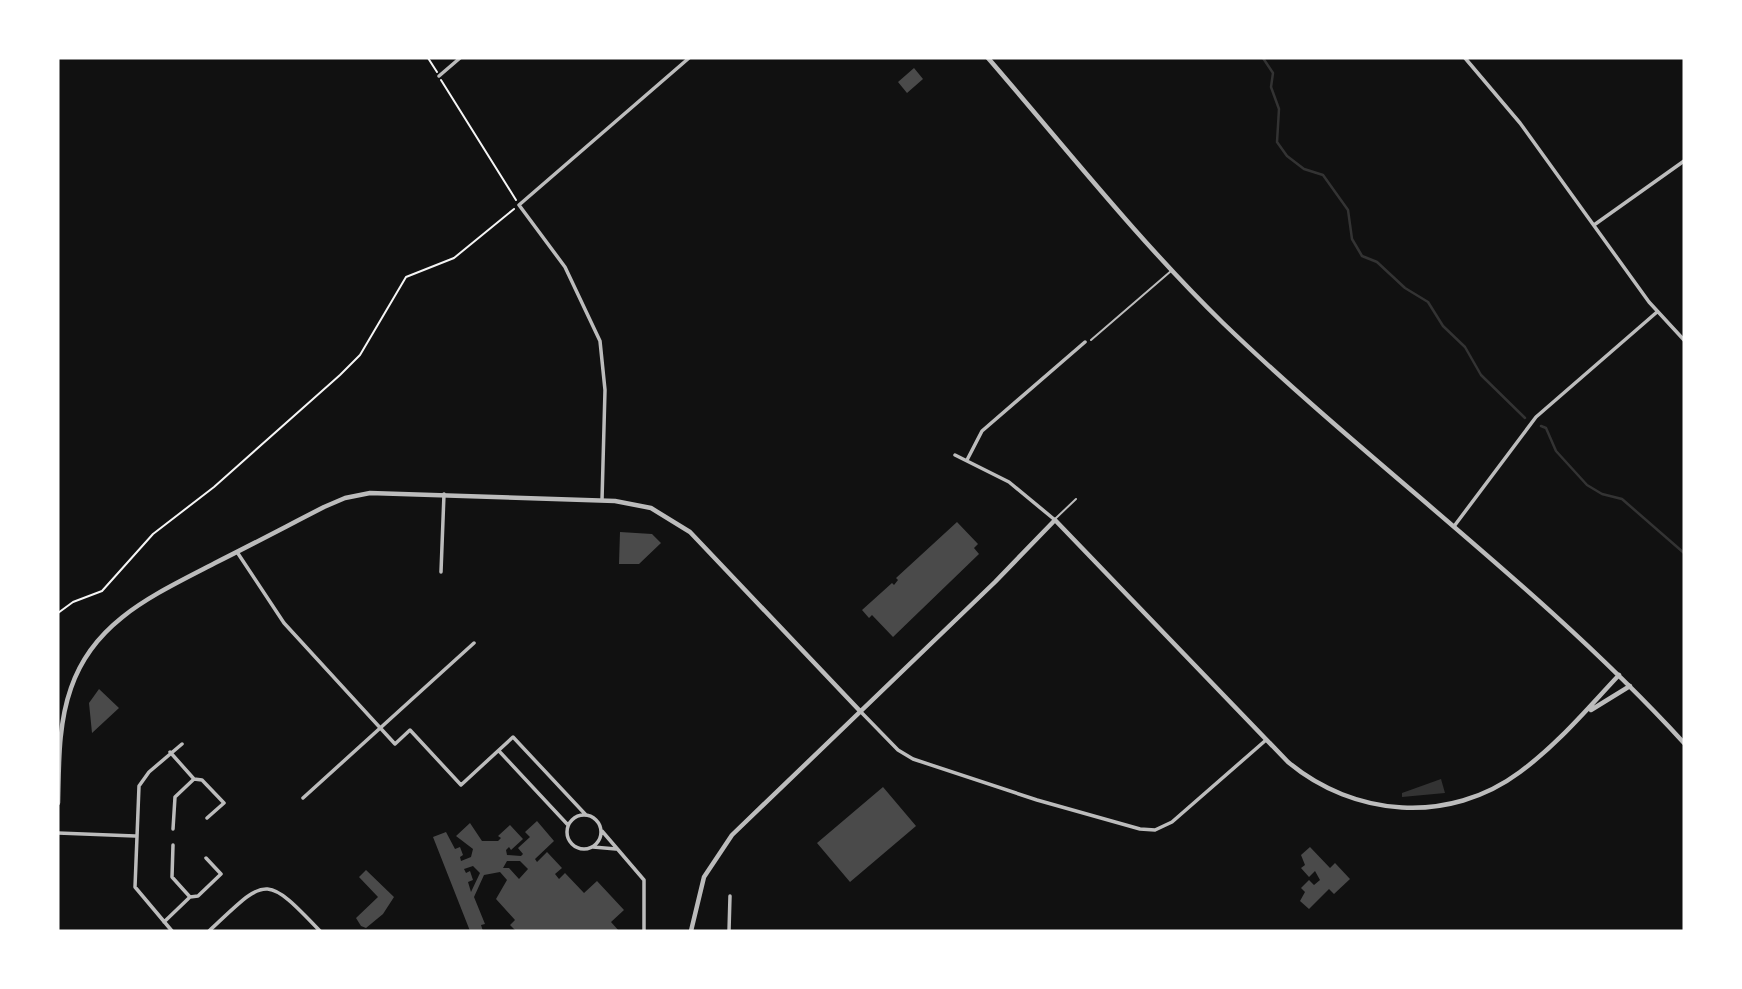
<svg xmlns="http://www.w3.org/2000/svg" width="1742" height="989" font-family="Signika,sans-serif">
  <rect width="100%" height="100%" fill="#111"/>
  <path fill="#333" d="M 1441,779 L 1445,793 L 1402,797 L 1402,793 Z"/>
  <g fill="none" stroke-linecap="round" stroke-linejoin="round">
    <path stroke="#333" stroke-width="2.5" d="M 1263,58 L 1273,73 L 1271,87 L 1279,109 L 1277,142 L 1287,156 L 1304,169 L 1323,175 L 1348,210 L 1352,239 L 1362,256 L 1377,262 L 1405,288 L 1428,302 L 1443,326 L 1465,347 L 1481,375 L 1525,418
      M 1541,426 L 1546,428 L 1556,451 L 1587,485 L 1602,494 L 1622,499 L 1684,553"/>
  </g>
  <path fill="#4a4a4a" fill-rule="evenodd" d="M 914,68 L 923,79 L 907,93 L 898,82 Z
    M 957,522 L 978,544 L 974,548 L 979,554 L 893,637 L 872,615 L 869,618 L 862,610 L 892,583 L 894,585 L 898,580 L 896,578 Z
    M 620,532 L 652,534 L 661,543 L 639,564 L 619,564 Z
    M 99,689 L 119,708 L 92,733 L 89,703 Z
    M 883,787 L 916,826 L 850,882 L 817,843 Z
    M 537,821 L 554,841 L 535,859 L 537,862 L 547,852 L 562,868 L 555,874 L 559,879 L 565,873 L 584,893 L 597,881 L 624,910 L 611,922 L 619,931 L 516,931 L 510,925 L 515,920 L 496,899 L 507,880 L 500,872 L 484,875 L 474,897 L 485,924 L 481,925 L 483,931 L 470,931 L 433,837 L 446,832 L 455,849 L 460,847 L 463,855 L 460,857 L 461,861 L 471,857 L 473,849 L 456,836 L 470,823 L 482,841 L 498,841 L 501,838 L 498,836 L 510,825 L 523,839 L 511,850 L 509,847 L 506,850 L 507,855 L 521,856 L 523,854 L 518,848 L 530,837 L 525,832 ZM 507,861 L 520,861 L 528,869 L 519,879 L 509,868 L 503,868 ZM 473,866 L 480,873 L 471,892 L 468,882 L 473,880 L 470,871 L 466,873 L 464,869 Z
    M 1310,847 L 1330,868 L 1335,863 L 1350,879 L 1334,894 L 1329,889 L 1309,909 L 1300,901 L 1305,892 L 1301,888 L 1309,880 L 1314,885 L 1320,880 L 1315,871 L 1309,877 L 1301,868 L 1305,865 L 1301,855 Z
    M 366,870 L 394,897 L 383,914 L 366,928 L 361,926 L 356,918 L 378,897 L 359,877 Z"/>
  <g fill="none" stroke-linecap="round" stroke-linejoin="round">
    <path stroke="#f5f5f5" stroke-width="2" d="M 428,58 L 437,72
      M 441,80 L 516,200
      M 58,613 L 73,602 L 102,591 L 153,534 L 214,487 L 340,375 L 360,355 L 406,277 L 454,258 L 514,209"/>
    <path stroke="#bcbcbc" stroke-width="2" d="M 1091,340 L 1171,271
      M 1055,519 L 1076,499"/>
    <path stroke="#bcbcbc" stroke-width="3.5" d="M 1465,58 L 1520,123 L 1649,302 L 1684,340
      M 439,76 L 460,58
      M 1594,225 L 1684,161
      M 955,455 L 1009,482 L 1055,520
      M 967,460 L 982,431 L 1085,342
      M 602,500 L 605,390 L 600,341 L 565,267 L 519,205 L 689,58
      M 1455,525 L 1536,417 L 1657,312
      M 237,552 L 284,623 L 395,744 L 410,730 L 461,785 L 513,737 L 586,815
      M 441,572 L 444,494
      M 860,711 L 898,750 L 913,759 L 1037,800 L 1140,829 L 1155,830 L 1172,822 L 1266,740
      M 499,751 L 568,825
      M 170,752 L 194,779 L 175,797 L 173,829
      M 194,779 L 202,780 L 224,803 L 207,818
      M 303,798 L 474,643
      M567 832a17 17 0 1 1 34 0a17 17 0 1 1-34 0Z
      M 602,831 L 644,880 L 644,931
      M 58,833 L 135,836
      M 593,847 L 616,849
      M 190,897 L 198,896 L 221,874 L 206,858
      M 164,922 L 190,897 L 172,877 L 173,845
      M 172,931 L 135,887 L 139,786 L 149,772 L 182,744
      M 209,931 C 266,878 264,872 320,931
      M 729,931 L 730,896"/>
    <path stroke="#bcbcbc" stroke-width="4.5" d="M 988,58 C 1065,147 1139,241 1223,323 C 1373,467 1543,589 1684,743
      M 1591,710 L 1630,686
      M 58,803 C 59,764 58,725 71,688 C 94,620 156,594 215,563 C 251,545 287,526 324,507 L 345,498 L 370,493 L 615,501 L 651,508 L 690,532 L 860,711
      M 691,931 L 704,877 L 732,835 L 995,582 L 1055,520 L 1288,762 C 1354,817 1449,825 1520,772 C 1558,744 1587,709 1619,675"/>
  </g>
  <rect width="1742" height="989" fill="none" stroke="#ffffff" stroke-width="119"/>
</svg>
